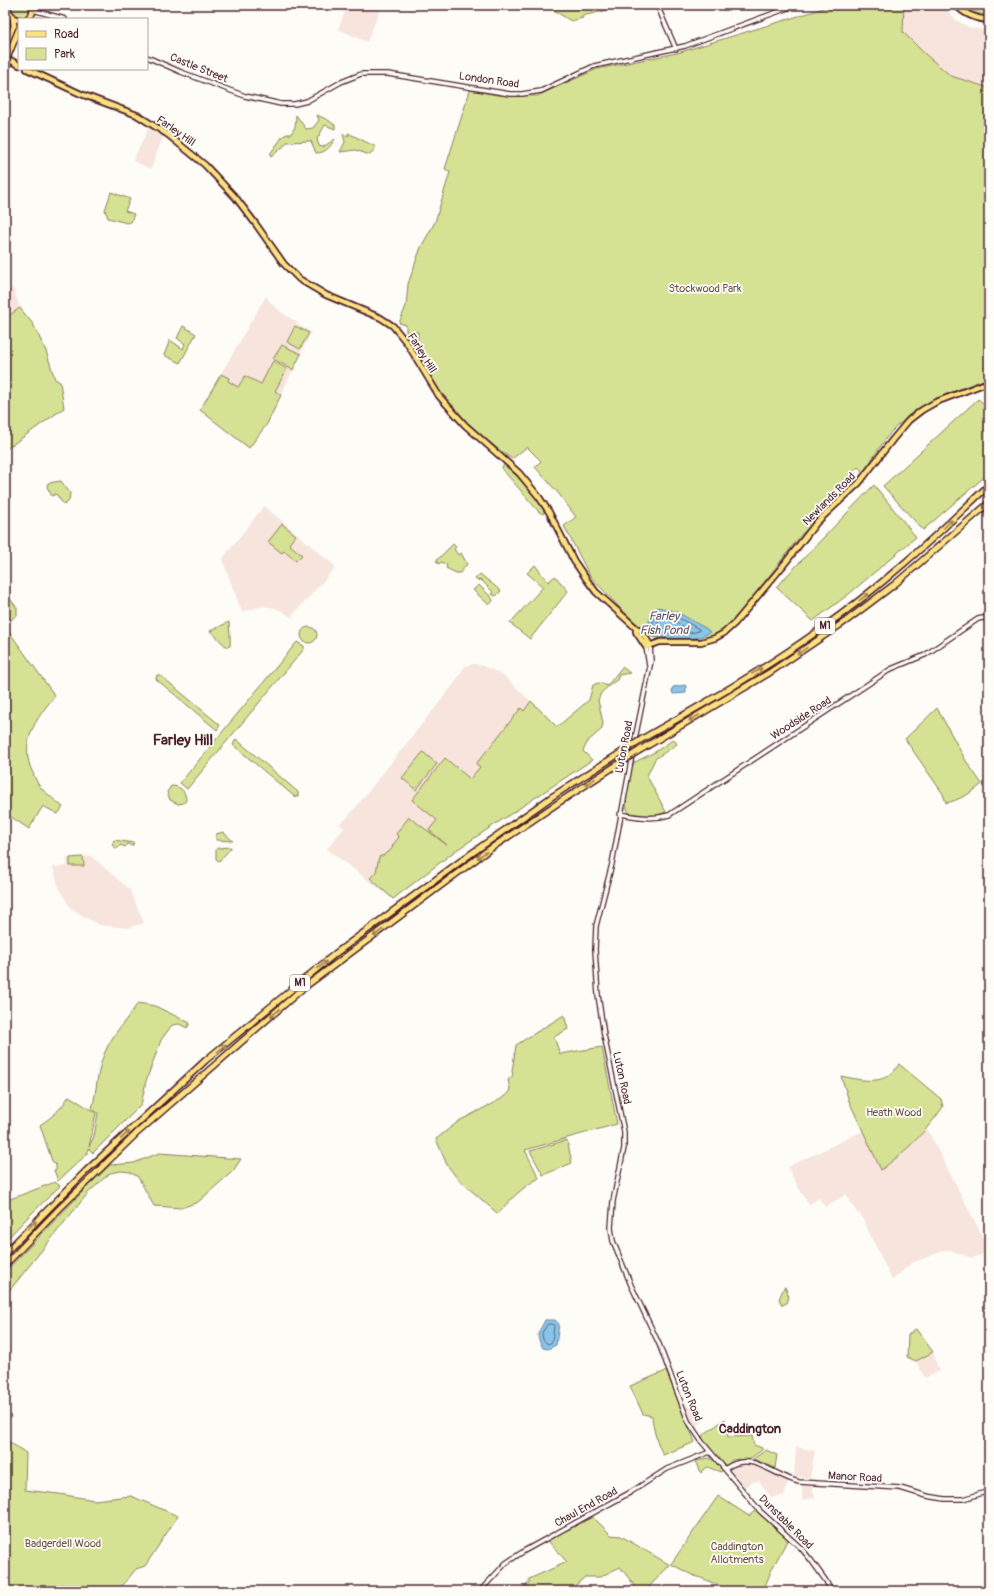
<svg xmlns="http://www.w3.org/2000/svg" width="994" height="1596" font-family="Pangolin,sans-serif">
  <rect width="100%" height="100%" fill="#fdfcf7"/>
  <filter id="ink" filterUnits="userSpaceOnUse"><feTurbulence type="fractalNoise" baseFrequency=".025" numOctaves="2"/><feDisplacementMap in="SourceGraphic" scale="8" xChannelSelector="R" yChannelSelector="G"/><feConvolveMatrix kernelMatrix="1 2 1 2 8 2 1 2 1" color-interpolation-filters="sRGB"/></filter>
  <g filter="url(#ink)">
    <path fill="#f6e4dd" d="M 330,5 L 335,5 L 346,10 L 349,5 L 382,5 L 367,42 L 338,29 L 345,12 Z
      M 904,5 L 942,5 L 956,20 L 968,27 L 989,31 L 989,88 L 951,76 L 925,54 L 903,32 Z
      M 150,125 L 164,134 L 151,169 L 133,161 Z
      M 8,288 L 9,291 L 13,288 L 20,308 L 5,318 L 5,290 Z
      M 266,296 L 270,302 L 282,313 L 297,322 L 296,324 L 311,332 L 267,424 L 249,448 L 200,410 Z
      M 264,506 L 336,567 L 291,617 L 282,611 L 275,608 L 263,606 L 242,612 L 224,564 L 223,558 Z
      M 474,664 L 483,666 L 503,675 L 592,760 L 455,851 L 393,899 L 327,849 L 344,828 L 339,824 L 347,818 L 371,788 L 454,684 L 465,666 Z
      M 91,856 L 130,890 L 144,923 L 127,928 L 99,925 L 99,924 L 86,918 L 70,907 L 59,888 L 53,867 L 67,866 L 67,858 Z
      M 927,1129 L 989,1249 L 989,1252 L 972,1258 L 950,1250 L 943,1251 L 912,1263 L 892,1280 L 860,1213 L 858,1214 L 846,1194 L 825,1207 L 819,1198 L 809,1204 L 798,1187 L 788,1167 L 863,1131 L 881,1169 L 913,1143 Z
      M 933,1352 L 939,1372 L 936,1372 L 925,1378 L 916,1361 Z
      M 698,1402 L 702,1412 L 699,1414 L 703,1422 L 696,1426 L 693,1424 L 685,1407 Z
      M 796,1447 L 815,1451 L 810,1478 L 794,1477 Z
      M 747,1463 L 788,1481 L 784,1496 L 776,1496 L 772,1498 L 759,1481 L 751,1482 L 744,1488 L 730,1471 L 731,1468 L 733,1466 Z
      M 802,1485 L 812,1486 L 815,1498 L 802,1500 Z"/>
    <path fill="#d5e193" stroke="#90805f" d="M 10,5 L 30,5 L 30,9 L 26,16 C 16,18 14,13 10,5 Z
      M 545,5 L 630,5 L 582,16 L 583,18 L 571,21 Z
      M 830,5 L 904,5 L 903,32 L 925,54 L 951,76 L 989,88 L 989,378 C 955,390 920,403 894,429 C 882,441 874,458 863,472 L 858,467 L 838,487 L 844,494 L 801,535 L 746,606 L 719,635 L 689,642 L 651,637 L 619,607 L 590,576 L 564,526 L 576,517 L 559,494 L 535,467 L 541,461 L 527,447 L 512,459 L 476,433 L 440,395 L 417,351 L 418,332 L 406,332 L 406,325 L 399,323 L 406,306 L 408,284 L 421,247 L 435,222 L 450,172 L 445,169 L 470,90 L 497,95 L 537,96 L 597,69 L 677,53 L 815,11 Z
      M 964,5 L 989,5 L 989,15 C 979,15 971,12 964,5 Z
      M 296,115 L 306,129 L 313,128 L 319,120 L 317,115 L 328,120 L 335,125 L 335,129 L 325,125 L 317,139 L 319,146 L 323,147 L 335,139 C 330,147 326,153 316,153 L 311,141 L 287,142 L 284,146 L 271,157 L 270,154 L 283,136 L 287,134 L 291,134 L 295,127 Z
      M 348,133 L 376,147 L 370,155 L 355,150 L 340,152 L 345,142 L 343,134 L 348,136 Z
      M 111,192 L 130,199 L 125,211 L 134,214 L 131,222 L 127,223 L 108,218 L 105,210 Z
      M 20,308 L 33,324 L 46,351 L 55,379 L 60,382 L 64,408 L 5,450 L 5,318 Z
      M 183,326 L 196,334 L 180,363 L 164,355 L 170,340 L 183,349 L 185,344 L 177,338 Z
      M 295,326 L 309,333 L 300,349 L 287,342 Z
      M 282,345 L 301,354 L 293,370 L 273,359 Z
      M 273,361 L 287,369 L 275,391 L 281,395 L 267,424 L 249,448 L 200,410 L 221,374 L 229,378 L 228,381 L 238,387 L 245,376 L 261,384 Z
      M 978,399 L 989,408 L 989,473 L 923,530 L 883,486 Z
      M 505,463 L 533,494 L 545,510 L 543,514 L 539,512 L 503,470 L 502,467 Z
      M 61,481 L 70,493 L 69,501 L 64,505 L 56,494 L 52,496 L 47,487 L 48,483 Z
      M 874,485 L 916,537 L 849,594 L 813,621 L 776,587 Z
      M 282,524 L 296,535 L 289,544 L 302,555 L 296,561 L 284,551 L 282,553 L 268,542 Z
      M 453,544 L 456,547 L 454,549 L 458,555 L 461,553 L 467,564 L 460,573 L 456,573 L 446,568 L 447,565 L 441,562 L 439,564 L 436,561 Z
      M 535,565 L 548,582 L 555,576 L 568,591 L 530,639 L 510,623 L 543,587 L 527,573 Z
      M 480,574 L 501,591 L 496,596 L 491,594 L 493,592 L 480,579 L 478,581 L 475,579 Z
      M 479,585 L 492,598 L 493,601 L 489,605 L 473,590 Z
      M 5,592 L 17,608 L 17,615 L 5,625 Z
      M 229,622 C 229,630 231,637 230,646 L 227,647 C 220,642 216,635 210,631 Z
      M 5,626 L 55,696 C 36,718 18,744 33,773 C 35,778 37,783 40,787 C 47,794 56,801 63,807 L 58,814 L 43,806 L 29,829 L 8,815 L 5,816 Z
      M301 635a8 8 0 1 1 16 0a8 8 0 1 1-16 0Z
      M 297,642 L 304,646 L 304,649 L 187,789 L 180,783 Z
      M 622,667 L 630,673 L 619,675 L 617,680 L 612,683 L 601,693 L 598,700 L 603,723 L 602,729 L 588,741 L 583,751 L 592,760 L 455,851 L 393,899 L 370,878 L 376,872 L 379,857 L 384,855 L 387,852 L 388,853 L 393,847 L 392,846 L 399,837 L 396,834 L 409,817 L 447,845 L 429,830 L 437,820 L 412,800 L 445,758 L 470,779 L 480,767 L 476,764 L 521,708 L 524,711 L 531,701 L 557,727 L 589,700 L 593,685 C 599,682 602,683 607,686 Z
      M 157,675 L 160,675 L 220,725 L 217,730 L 156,679 Z
      M 937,708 L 966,761 L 982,784 C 972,793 959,800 946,803 L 943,794 L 905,739 Z
      M 236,739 L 298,792 L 298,796 L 295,797 L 233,745 Z
      M 674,739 L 677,744 L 655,759 L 647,776 L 666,812 L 654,816 L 629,813 C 622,805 630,773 633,763 L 655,752 Z
      M 423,752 L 437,764 L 416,790 L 402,778 Z
      M 171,786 C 180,786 186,791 186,800 L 184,803 L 178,804 L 170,800 L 167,792 Z
      M 223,832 L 233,841 L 216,840 L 216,834 Z
      M 114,840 L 134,843 L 132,846 L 128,844 L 125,847 L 121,845 L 117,849 L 112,845 Z
      M 218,848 L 231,847 L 231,848 L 219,861 L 216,859 L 216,849 Z
      M 83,857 L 84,866 L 70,866 L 70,858 Z
      M 138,1003 L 155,1006 L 190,1023 L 187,1028 L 179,1024 L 172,1025 L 161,1040 L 146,1081 L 141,1105 L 93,1153 L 88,1148 L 87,1154 L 58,1181 L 54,1170 L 56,1170 L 56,1165 L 52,1161 L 40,1125 C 52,1117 61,1109 69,1096 L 96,1113 L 89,1147 L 94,1136 L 98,1113 L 92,1109 C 97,1090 97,1069 105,1052 C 112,1035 128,1018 138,1003 Z
      M 564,1015 L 568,1029 L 554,1037 L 560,1054 L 602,1047 L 617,1124 L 525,1150 L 539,1178 C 523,1187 510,1199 498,1214 L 457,1178 L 447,1165 L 436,1139 L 459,1121 L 501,1099 L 509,1092 L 510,1088 L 508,1080 L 513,1075 L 512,1071 L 516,1045 Z
      M 899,1064 L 941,1099 L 943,1107 C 925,1133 906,1151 881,1170 L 849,1101 L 841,1076 C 856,1079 877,1085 891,1074 C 894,1072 897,1067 899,1064 Z
      M 567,1140 L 572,1163 L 543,1175 L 530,1151 Z
      M 159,1153 L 241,1159 L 233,1171 L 198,1202 L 181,1208 L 154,1206 L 138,1177 L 130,1172 L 121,1171 L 110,1173 L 88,1193 L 5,1296 L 5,1272 L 86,1188 L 110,1165 L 134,1163 Z
      M 55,1182 L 60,1186 L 29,1216 L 5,1241 L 5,1201 Z
      M 784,1287 L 785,1287 L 789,1297 L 787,1303 L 782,1305 L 779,1299 Z
      M 916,1329 L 933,1352 L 916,1361 L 907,1357 L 908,1335 Z
      M 666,1371 L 695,1442 L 663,1455 C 657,1442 653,1430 652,1416 L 643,1414 L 630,1386 Z
      M 725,1419 L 728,1437 L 752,1436 L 754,1445 L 762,1448 L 762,1450 L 748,1460 L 743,1461 L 741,1459 L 732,1460 L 727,1466 L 723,1464 L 703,1440 L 702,1436 Z
      M 5,1439 L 26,1453 L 25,1490 L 59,1494 L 94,1500 L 131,1496 L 178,1516 L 145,1566 L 136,1569 L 118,1591 L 5,1591 Z
      M 766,1450 L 777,1455 L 775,1468 L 753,1459 Z
      M 709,1458 L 715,1461 L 723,1470 L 721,1472 L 707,1467 L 701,1473 L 696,1461 Z
      M 718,1496 L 749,1516 L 757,1509 L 789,1537 L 772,1569 L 763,1591 L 731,1591 L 704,1579 L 692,1575 L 671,1564 Z
      M 593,1517 L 611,1535 L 621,1536 L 670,1565 L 645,1591 L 636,1591 L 635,1586 L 620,1567 L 600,1577 L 585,1577 L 569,1591 L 519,1591 L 529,1583 L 529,1579 L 567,1562 L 547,1540 Z"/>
    <path fill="#88c5e8" stroke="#6f839c" d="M 658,607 L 677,612 L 707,629 L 710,632 C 695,643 670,638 653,636 L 648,628 C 649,618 651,614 658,607 Z
      M 685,685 L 686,686 L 686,693 L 673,694 L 672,690 L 673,687 Z
      M 545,1320 L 555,1320 L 559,1324 L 556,1345 L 548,1349 L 543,1348 C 534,1333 539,1333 545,1320 Z"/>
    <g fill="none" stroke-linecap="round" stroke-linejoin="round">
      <path stroke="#636177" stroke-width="1" d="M 660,611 L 675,616 L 699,629 L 699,631 L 685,634 L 655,632 C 650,625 653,617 660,611 Z
        M 662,617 L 673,620 L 683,626 L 683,628 L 658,628 L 658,620 Z
        M 548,1324 L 553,1324 L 554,1326 L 552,1342 L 548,1344 L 543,1340 L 542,1333 Z"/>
      <defs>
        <path id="minor" d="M 657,5 L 676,49
          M 33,10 L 65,19
          M 147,57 L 181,72 L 245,96 L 281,104 L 295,104 L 307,101 L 341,82 L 361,74 L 388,74 L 510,94 L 522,94 L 541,91 L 594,66 L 685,46 L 796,5
          M 650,645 L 651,661 L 636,734 L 612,864 L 596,926 L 595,950 L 598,995 L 604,1035 L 624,1132 L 624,1148 L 613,1201 L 611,1228 L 613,1241 L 631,1285 L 659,1344 L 688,1421 L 702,1442 L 760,1511 L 801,1548 L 811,1560 L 826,1581 L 831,1591
          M 646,647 L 649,666
          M 620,814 C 637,817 652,820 669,815 L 891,669 L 925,655 L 978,619 L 983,618 L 989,618
          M 725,1469 C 751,1449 773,1476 799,1482 L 900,1488 L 927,1496 L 945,1499 L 964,1499 L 989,1491
          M 480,1591 L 506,1563 L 524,1551 L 631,1492 L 667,1469 L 710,1452"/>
        <path id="major" d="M 956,5 C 965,15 976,19 989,20
          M 5,57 L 19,65
          M 27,69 L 81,94 L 137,115 L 167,134 L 205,165 L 236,198 L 255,223 L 284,264 L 299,279 L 326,295 L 381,318 L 393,326 L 407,343 L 439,396 L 465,425 L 519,473 L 539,497 L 549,512 L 574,561 L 587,580 L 596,592 L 636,628 L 641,630 L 650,645
          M 5,70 L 10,60
          M 636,628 L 636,632 L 646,647 L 660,642 L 701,642 L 715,638 L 724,633 L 735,623 L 782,567 L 817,522 L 859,483 L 893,439 L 909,420 L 922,410 L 936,402 L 989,382"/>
        <path id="highway" d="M 5,5 L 13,18 L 19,20
          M 27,19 L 32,14 L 33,5
          M 5,48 L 14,26 L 13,18
          M 642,739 C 702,705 762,671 818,631 C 880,588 935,537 989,485
          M 640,750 L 769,673 L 846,621 L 895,584 L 989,503
          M 5,1253 L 86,1171 L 206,1060 L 336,953 L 465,858 L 553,796 L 625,750
          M 5,1265 L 59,1209 L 137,1133 L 302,989 L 487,851 L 558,803 L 623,761"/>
      </defs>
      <use href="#minor" stroke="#4a1f2b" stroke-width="6"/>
      <use href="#major" stroke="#4a1f2b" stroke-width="8"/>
      <use href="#highway" stroke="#4a1f2b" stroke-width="8"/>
      <use href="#minor" stroke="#fdfcf7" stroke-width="3.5"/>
      <use href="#major" stroke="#fbe180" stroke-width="4.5"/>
      <use href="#highway" stroke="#fbe180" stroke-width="5"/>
      <defs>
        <path id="highway-bridge" d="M 5,63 L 19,29
          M 625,750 L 642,739
          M 623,761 L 640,750"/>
      </defs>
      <use href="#highway-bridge" stroke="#4a1f2b" stroke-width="8" stroke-linecap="butt"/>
      <use href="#highway-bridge" stroke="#fbe180" stroke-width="5"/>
    </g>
    <defs><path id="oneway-shaft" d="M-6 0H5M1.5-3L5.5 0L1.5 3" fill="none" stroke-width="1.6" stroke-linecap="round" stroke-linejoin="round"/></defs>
    <g stroke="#a28056">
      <use href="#oneway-shaft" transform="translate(948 524) rotate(-42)"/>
      <use href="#oneway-shaft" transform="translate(864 597) rotate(-37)"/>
      <use href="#oneway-shaft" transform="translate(802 651) rotate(146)"/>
      <use href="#oneway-shaft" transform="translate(757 671) rotate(-30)"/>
      <use href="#oneway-shaft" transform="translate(694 718) rotate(150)"/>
      <use href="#oneway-shaft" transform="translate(590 782) rotate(147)"/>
      <use href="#oneway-shaft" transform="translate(482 855) rotate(144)"/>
      <use href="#oneway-shaft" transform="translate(378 933) rotate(143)"/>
      <use href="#oneway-shaft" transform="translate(322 965) rotate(-40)"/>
      <use href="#oneway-shaft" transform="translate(275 1013) rotate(139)"/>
      <use href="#oneway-shaft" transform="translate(222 1048) rotate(-39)"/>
      <use href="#oneway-shaft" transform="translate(125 1135) rotate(-43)"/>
      <use href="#oneway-shaft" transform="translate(32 1225) rotate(-45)"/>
    </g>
  </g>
  <g text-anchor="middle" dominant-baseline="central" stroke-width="3.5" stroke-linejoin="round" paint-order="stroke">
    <g fill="#fdfcf7" stroke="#806168" stroke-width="1">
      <rect x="815" y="618" width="20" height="16" rx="3"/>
      <rect x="290" y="975" width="20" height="16" rx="3"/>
    </g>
    <g font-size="10" font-weight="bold" fill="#4a1f2b">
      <text x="825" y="626">M1</text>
      <text x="300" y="983">M1</text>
    </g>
    <g font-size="11" fill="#4a1f2b" stroke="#fdfcf7">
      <text transform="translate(199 68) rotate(22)">Castle Street</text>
      <text transform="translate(489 80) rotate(8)">London Road</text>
      <text transform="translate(176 131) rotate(35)">Farley Hill</text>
      <text transform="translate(422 353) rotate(58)">Farley Hill</text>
      <text transform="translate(829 499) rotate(-45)">Newlands Road</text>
      <text transform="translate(801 718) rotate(-33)">Woodside Road</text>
      <text transform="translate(624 747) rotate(-79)">Luton Road</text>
      <text transform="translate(622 1078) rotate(78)">Luton Road</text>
      <text transform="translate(689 1396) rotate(68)">Luton Road</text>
      <text transform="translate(855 1477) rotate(3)">Manor Road</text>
      <text transform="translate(586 1507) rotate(-29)">Chaul End Road</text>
      <text transform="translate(786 1522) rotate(45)">Dunstable Road</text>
    </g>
    <g font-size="11" fill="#6d5045" stroke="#fdfcf7">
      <text x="705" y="288">Stockwood Park</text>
      <text x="894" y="1112">Heath Wood</text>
      <text x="63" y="1543">Badgerdell Wood</text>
      <text x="737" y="1546">Caddington<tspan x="737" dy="13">Allotments</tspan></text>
    </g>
    <g font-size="12" font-style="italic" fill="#5d5164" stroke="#fdfcf7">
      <text x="664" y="616">Farley<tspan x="664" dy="14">Fish Pond</tspan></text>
    </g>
    <g font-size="13" font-weight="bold" fill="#4a1f2b" stroke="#fdfcf7">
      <text x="750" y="1429">Caddington</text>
    </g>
    <g font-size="15" font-weight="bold" fill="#4a1f2b" stroke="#fdfcf7">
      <text x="183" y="740">Farley Hill</text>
    </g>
  </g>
  <rect width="994" height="1596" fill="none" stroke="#fdfcf7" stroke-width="20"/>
  <rect x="10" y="10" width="974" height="1576" fill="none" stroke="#4a1f2b" stroke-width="1.5" filter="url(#ink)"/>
  <rect x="18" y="18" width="130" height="52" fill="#fdfcf7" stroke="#b5a4a5"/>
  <rect x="26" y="31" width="20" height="6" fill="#fbe180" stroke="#b5a4a5"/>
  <text x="54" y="38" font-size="12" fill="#4a1f2b">Road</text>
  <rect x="26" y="48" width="20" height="12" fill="#d5e193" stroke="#b5a4a5"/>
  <text x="54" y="58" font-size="12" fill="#4a1f2b">Park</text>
</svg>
